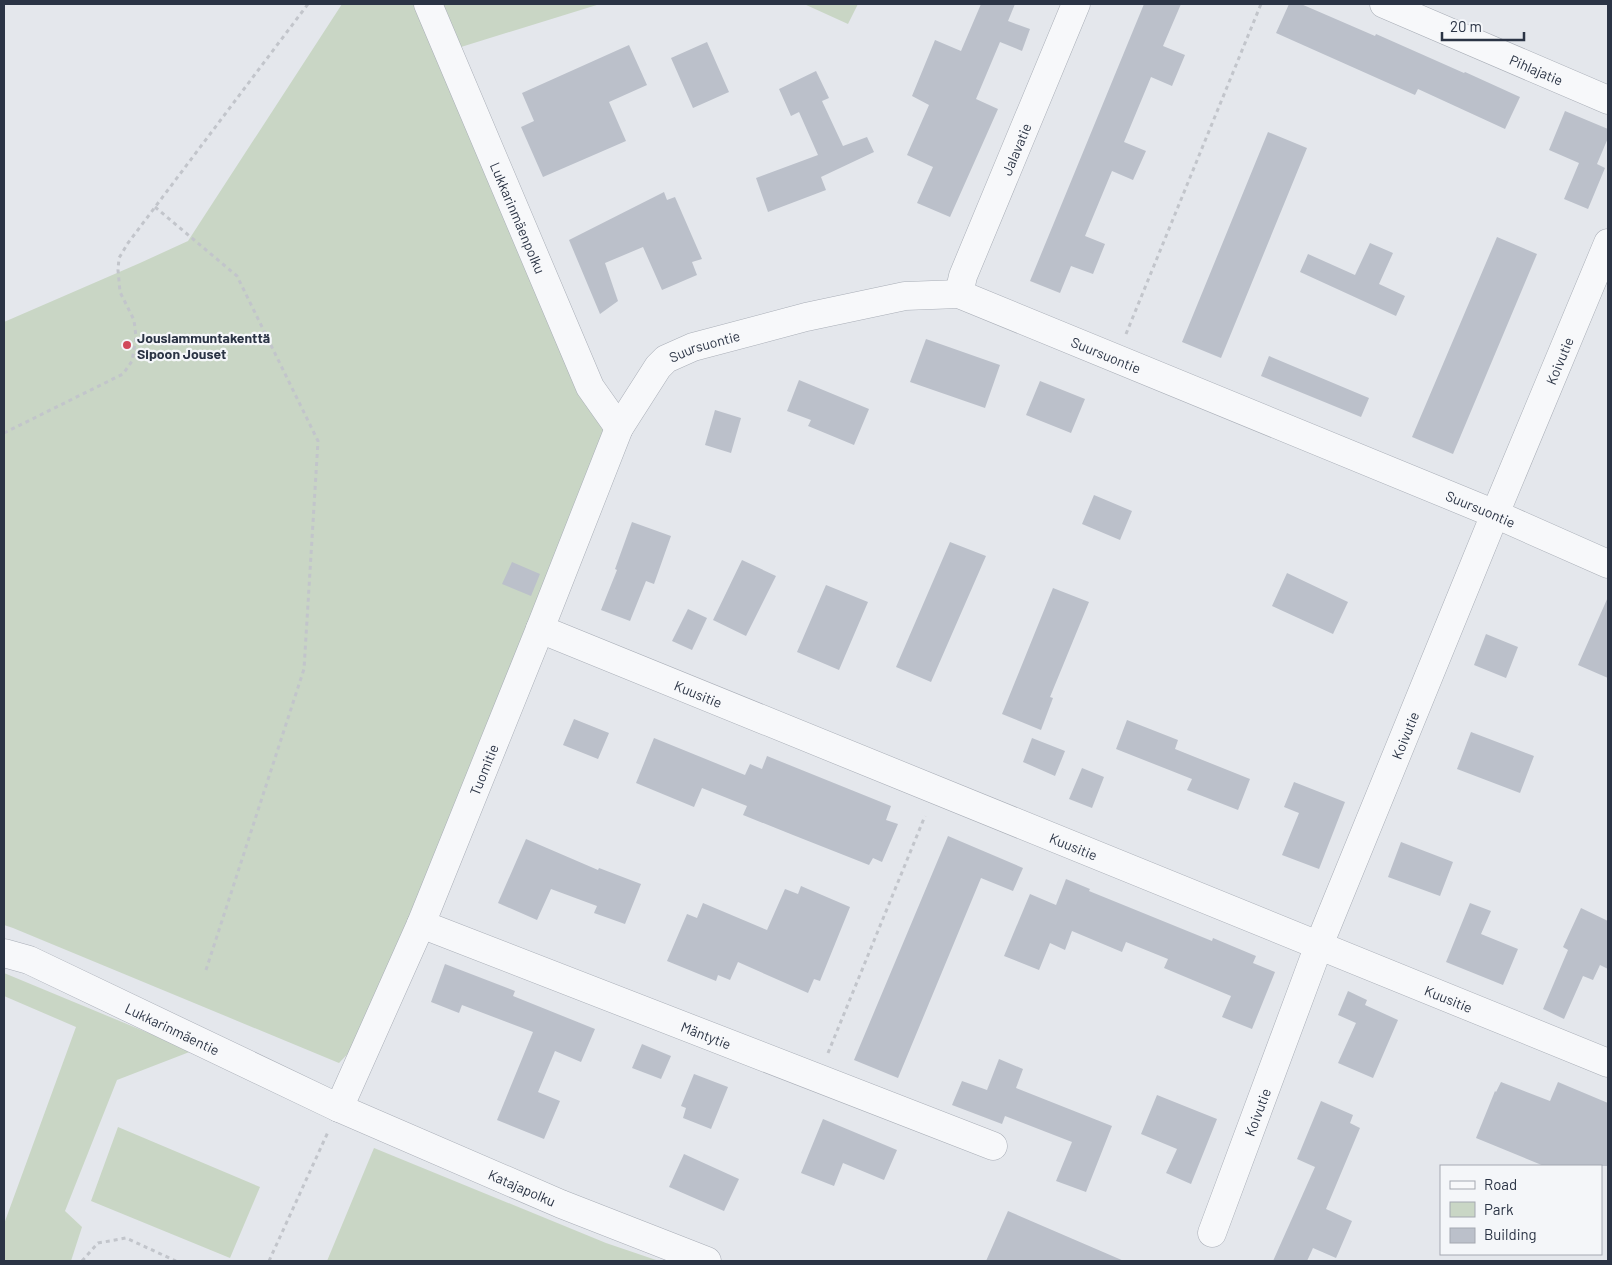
<svg xmlns="http://www.w3.org/2000/svg" width="1612" height="1265" font-family="Barlow,sans-serif">
  <rect width="100%" height="100%" fill="#e4e7ec"/>
  <path fill="#c9d6c5" d="M 342,4 L 600,4 L 461,47 L 610,421 L 360,1041 L 339,1063 L 13,928 L 4,925 L 4,322 L 140,263 L 188,241 Z
    M 804,4 L 858,4 L 848,24 Z
    M 4,973 L 192,1051 L 117,1080 L 65,1211 L 82,1227 L 71,1261 L 4,1261 L 4,1224 L 76,1027 L 4,996 Z
    M 118,1127 L 260,1187 L 230,1258 L 91,1201 Z
    M 374,1148 L 606,1243 L 659,1261 L 327,1261 Z"/>
  <path fill="#bbc0ca" d="M 981,4 L 1015,4 L 1008,21 L 1030,29 L 1022,51 L 1000,42 L 976,99 L 998,109 L 950,217 L 917,203 L 933,167 L 907,155 L 929,105 L 912,96 L 935,40 L 961,51 Z
    M 1144,4 L 1181,4 L 1163,46 L 1185,55 L 1172,86 L 1151,77 L 1124,142 L 1146,151 L 1133,180 L 1112,171 L 1085,236 L 1105,244 L 1093,274 L 1071,266 L 1060,293 L 1030,281 Z
    M 1289,4 L 1301,4 L 1375,36 L 1376,34 L 1464,73 L 1465,72 L 1520,97 L 1505,129 L 1418,89 L 1415,95 L 1276,33 Z
    M 707,42 L 729,92 L 693,108 L 671,58 Z
    M 629,45 L 647,85 L 609,102 L 626,141 L 543,177 L 521,127 L 534,121 L 522,93 Z
    M 816,71 L 829,98 L 822,101 L 843,146 L 867,137 L 874,152 L 821,177 L 826,190 L 768,212 L 756,178 L 818,155 L 799,112 L 791,116 L 779,89 Z
    M 1565,111 L 1608,129 L 1608,138 L 1597,164 L 1605,168 L 1588,209 L 1564,199 L 1579,163 L 1549,150 Z
    M 1268,132 L 1307,148 L 1221,358 L 1182,342 Z
    M 664,192 L 667,200 L 675,197 L 702,259 L 692,262 L 697,275 L 662,290 L 643,247 L 605,263 L 618,301 L 600,314 L 569,240 Z
    M 1497,237 L 1537,254 L 1453,454 L 1412,437 Z
    M 1370,243 L 1393,253 L 1379,284 L 1405,296 L 1396,316 L 1300,272 L 1308,254 L 1355,275 Z
    M 926,339 L 1000,365 L 985,408 L 910,382 Z
    M 1269,356 L 1369,398 L 1361,417 L 1261,376 Z
    M 799,380 L 869,409 L 854,445 L 808,426 L 811,420 L 787,411 Z
    M 1040,381 L 1085,399 L 1071,433 L 1026,415 Z
    M 715,410 L 741,418 L 731,453 L 705,445 Z
    M 1094,495 L 1132,511 L 1120,540 L 1082,524 Z
    M 632,522 L 671,536 L 654,584 L 646,581 L 630,621 L 601,610 L 617,570 L 615,569 Z
    M 950,542 L 986,556 L 931,682 L 896,667 Z
    M 742,560 L 776,576 L 746,636 L 713,620 Z
    M 512,562 L 540,574 L 531,596 L 502,584 Z
    M 1287,573 L 1348,602 L 1333,634 L 1272,606 Z
    M 826,585 L 868,602 L 839,670 L 797,652 Z
    M 1053,588 L 1089,602 L 1050,697 L 1053,698 L 1041,730 L 1002,714 Z
    M 1608,597 L 1608,678 L 1578,665 Z
    M 688,609 L 707,618 L 692,650 L 672,641 Z
    M 1486,634 L 1518,647 L 1506,678 L 1474,665 Z
    M 574,719 L 609,733 L 598,759 L 563,745 Z
    M 1127,720 L 1178,740 L 1175,749 L 1250,779 L 1238,810 L 1187,790 L 1192,779 L 1116,749 Z
    M 1471,732 L 1534,756 L 1520,793 L 1457,769 Z
    M 654,738 L 745,775 L 750,764 L 762,769 L 767,756 L 891,806 L 886,820 L 898,824 L 882,862 L 873,858 L 869,865 L 793,835 L 743,815 L 747,806 L 702,788 L 694,807 L 636,783 Z
    M 1032,738 L 1065,751 L 1055,776 L 1023,762 Z
    M 1082,768 L 1104,777 L 1092,808 L 1069,799 Z
    M 1294,782 L 1345,802 L 1319,869 L 1282,855 L 1299,813 L 1284,807 Z
    M 948,836 L 1023,868 L 1013,891 L 981,878 L 898,1078 L 854,1060 Z
    M 526,839 L 598,870 L 599,868 L 641,884 L 625,924 L 594,913 L 597,906 L 551,889 L 537,920 L 498,903 Z
    M 1401,842 L 1453,862 L 1440,896 L 1388,877 Z
    M 1066,879 L 1090,889 L 1089,891 L 1212,941 L 1213,938 L 1256,956 L 1253,963 L 1275,972 L 1252,1029 L 1222,1017 L 1231,996 L 1164,968 L 1168,959 L 1126,942 L 1122,952 L 1072,931 L 1065,950 L 1050,943 L 1039,970 L 1004,956 L 1030,894 L 1056,905 Z
    M 801,886 L 850,907 L 820,981 L 814,979 L 808,993 L 738,962 L 730,980 L 718,975 L 716,981 L 667,961 L 687,914 L 697,918 L 703,903 L 767,930 L 785,889 L 798,894 Z
    M 1470,903 L 1491,911 L 1481,934 L 1518,949 L 1503,985 L 1446,962 Z
    M 1581,908 L 1608,921 L 1608,969 L 1600,965 L 1593,980 L 1583,976 L 1564,1019 L 1543,1009 L 1568,950 L 1563,947 Z
    M 445,964 L 515,991 L 513,996 L 595,1029 L 581,1062 L 555,1051 L 538,1092 L 560,1101 L 544,1139 L 497,1120 L 533,1032 L 462,1005 L 459,1013 L 431,1002 Z
    M 1348,991 L 1367,1000 L 1365,1005 L 1398,1020 L 1373,1078 L 1338,1063 L 1356,1023 L 1338,1015 Z
    M 642,1044 L 671,1056 L 661,1079 L 632,1068 Z
    M 999,1059 L 1023,1069 L 1016,1088 L 1112,1126 L 1086,1192 L 1056,1181 L 1072,1142 L 1005,1116 L 1002,1124 L 952,1105 L 962,1081 L 987,1090 Z
    M 694,1074 L 728,1087 L 711,1129 L 683,1118 L 686,1108 L 681,1106 Z
    M 1501,1082 L 1550,1101 L 1558,1082 L 1608,1103 L 1608,1166 L 1544,1166 L 1476,1138 L 1495,1091 L 1496,1092 Z
    M 1157,1095 L 1217,1119 L 1191,1184 L 1166,1173 L 1177,1149 L 1141,1134 Z
    M 1321,1101 L 1353,1115 L 1350,1123 L 1360,1128 L 1326,1209 L 1352,1221 L 1336,1258 L 1313,1248 L 1307,1261 L 1273,1261 L 1315,1167 L 1297,1159 Z
    M 823,1119 L 897,1150 L 884,1180 L 843,1163 L 834,1186 L 801,1173 Z
    M 684,1154 L 739,1179 L 724,1211 L 669,1187 Z
    M 1008,1211 L 1124,1261 L 986,1261 Z"/>
  <g fill="none" stroke-linecap="round" stroke-linejoin="round">
    <defs>
      <g id="minor">
        <path id="s1" d="M 428,4 L 590,387 L 619,428"/>
        <path id="s2" d="M 1384,4 L 1608,100"/>
        <path id="s3" d="M 959,294 L 963,276 L 1076,4"/>
        <path id="s4" d="M 540,629 L 1608,1063"/>
        <path id="s5" d="M 421,924 L 993,1146"/>
        <path id="s6" d="M 4,953 L 29,960 L 339,1108 L 561,1204 L 707,1261"/>
        <path id="s7" d="M 339,1108 L 421,924 L 540,629 L 619,428 L 658,367 L 666,359 L 693,347 L 806,317 L 905,296 L 959,294 L 1495,514 L 1608,564"/>
        <path id="s8" d="M 1212,1233 L 1319,945 L 1495,514 L 1608,243"/>
      </g>
    </defs>
    <use href="#minor" stroke="#a9aeb7" stroke-width="29"/>
    <path stroke="#c2c5cb" stroke-width="3" stroke-dasharray="4 4" stroke-linecap="butt" d="M 155,207 L 237,276 L 318,441 L 304,669 L 205,973
      M 1126,334 L 1261,4
      M 4,433 L 123,374 L 132,361 L 136,337 L 134,320 L 120,292 L 118,270 L 119,258 L 128,243 L 308,4
      M 828,1053 L 925,816
      M 82,1261 L 98,1243 L 126,1238 L 176,1261
      M 269,1261 L 328,1132"/>
    <use href="#minor" stroke="#f7f8fa" stroke-width="28"/>
  </g>
  <circle fill="#d1495b" stroke="#f4f6f9" stroke-width="2" cx="127" cy="345" r="5"/>
  <g text-anchor="middle" dominant-baseline="central" stroke-width="4.5" stroke-linejoin="round" paint-order="stroke">
    <g font-size="14" fill="#2b3445" stroke="#f4f6f9">
      <text stroke="none"><textPath href="#s2" startOffset="166">Pihlajatie</textPath></text>
      <text stroke="none"><textPath href="#s3" startOffset="156">Jalavatie</textPath></text>
      <text stroke="none"><textPath href="#s1" startOffset="232">Lukkarinmäenpolku</textPath></text>
      <text stroke="none"><textPath href="#s7" startOffset="860">Suursuontie</textPath></text>
      <text stroke="none"><textPath href="#s7" startOffset="1280">Suursuontie</textPath></text>
      <text stroke="none"><textPath href="#s8" startOffset="939">Koivutie</textPath></text>
      <text stroke="none"><textPath href="#s7" startOffset="1685">Suursuontie</textPath></text>
      <text stroke="none"><textPath href="#s4" startOffset="171">Kuusitie</textPath></text>
      <text stroke="none"><textPath href="#s8" startOffset="534">Koivutie</textPath></text>
      <text stroke="none"><textPath href="#s7" startOffset="368">Tuomitie</textPath></text>
      <text stroke="none"><textPath href="#s4" startOffset="576">Kuusitie</textPath></text>
      <text stroke="none"><textPath href="#s4" startOffset="981">Kuusitie</textPath></text>
      <text stroke="none"><textPath href="#s6" startOffset="185">Lukkarinmäentie</textPath></text>
      <text stroke="none"><textPath href="#s5" startOffset="306">Mäntytie</textPath></text>
      <text stroke="none"><textPath href="#s8" startOffset="129">Koivutie</textPath></text>
      <text stroke="none"><textPath href="#s6" startOffset="569">Katajapolku</textPath></text>
    </g>
    <g font-size="14" font-weight="bold" fill="#2b3445" stroke="#f4f6f9" text-anchor="start">
      <text x="137" y="337">Jousiammuntakenttä<tspan x="137" dy="16">Sipoon Jouset</tspan></text>
    </g>
  </g>
  <rect width="1612" height="1265" fill="none" stroke="#2b3445" stroke-width="10"/>
  <rect x="1440" y="1165" width="162" height="90" fill="#f4f6f9" stroke="#a4a8b1"/>
  <rect x="1450" y="1181" width="25" height="8" fill="#f7f8fa" stroke="#a4a8b1"/>
  <text x="1484" y="1190" font-size="15" fill="#2b3445">Road</text>
  <rect x="1450" y="1202" width="25" height="15" fill="#c9d6c5" stroke="#a4a8b1"/>
  <text x="1484" y="1215" font-size="15" fill="#2b3445">Park</text>
  <rect x="1450" y="1228" width="25" height="15" fill="#bbc0ca" stroke="#a4a8b1"/>
  <text x="1484" y="1240" font-size="15" fill="#2b3445">Building</text>
  <path d="M1442 32v8h82v-8" fill="none" stroke="#2b3445" stroke-width="2.5"/>
  <text x="1450" y="32" font-size="15" fill="#2b3445" stroke="#f4f6f9" stroke-width="4" paint-order="stroke">20 m</text>
</svg>
